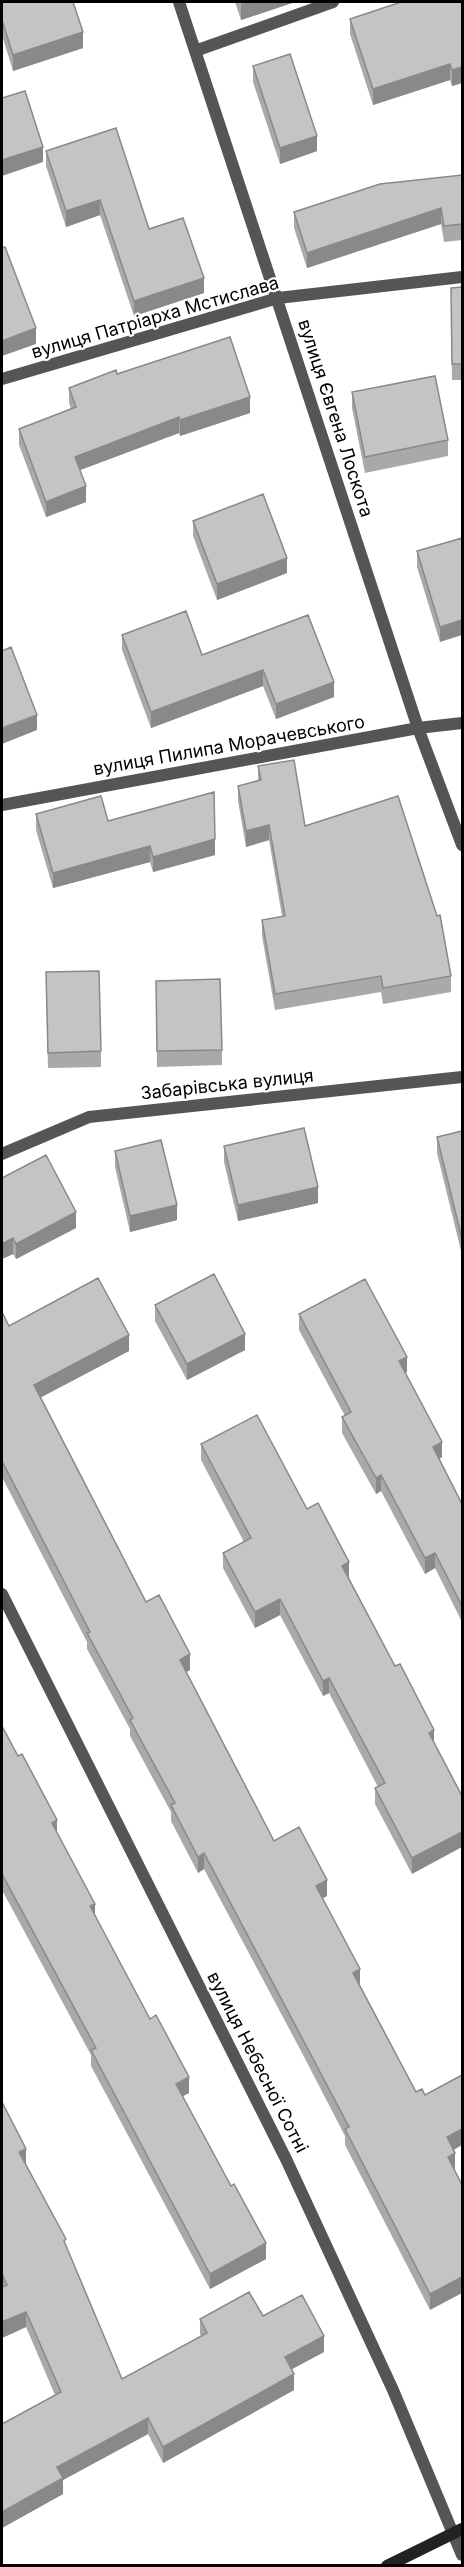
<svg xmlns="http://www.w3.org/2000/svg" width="464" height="2567" font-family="Inter,sans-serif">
  <rect width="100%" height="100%" fill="#fff"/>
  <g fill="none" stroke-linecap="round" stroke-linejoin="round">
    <path stroke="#555" stroke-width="12" d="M 179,2 L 418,728 L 462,845
      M 195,51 L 333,2
      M 2,379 L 278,298 L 462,277
      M 2,805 L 418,728 L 462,723
      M 2,1154 L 89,1117 L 462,1077
      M 2,1594 L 286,2159 L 393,2390 L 462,2555"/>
    <path stroke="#222" stroke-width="12" d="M 387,2566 L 462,2529"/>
  </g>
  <path fill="#a9a9a9" d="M 2,2 L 83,48 L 13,71 L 2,35 Z
    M 235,2 L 295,2 L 241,20 Z
    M 462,2 L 462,83 L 452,86 L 450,80 L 373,105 L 350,34 L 350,19 Z
    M 253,66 L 317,151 L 280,164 L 253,82 Z
    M 46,151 L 149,229 L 204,293 L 134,316 L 100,215 L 66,227 L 46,166 Z
    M 462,175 L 462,240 L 444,242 L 441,224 L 307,268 L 294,228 L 294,212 Z
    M 462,287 L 462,380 L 452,380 L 451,303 Z
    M 117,374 L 250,413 L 180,436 L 179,433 L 80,470 L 86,502 L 46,517 L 19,445 L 19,429 L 71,409 L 69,403 L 69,388 Z
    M 352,392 L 448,440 L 448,456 L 365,473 L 352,408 Z
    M 193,521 L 287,573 L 217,600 L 193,536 Z
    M 462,538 L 440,642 L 417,567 L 417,551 Z
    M 308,615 L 334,697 L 276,719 L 263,686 L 151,728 L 122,650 L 122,635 L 202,655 Z
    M 258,766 L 305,826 L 451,976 L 451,992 L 383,1004 L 381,992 L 275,1010 L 262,936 L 262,920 L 282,916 L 269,840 L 246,847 L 238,801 L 238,786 L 258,780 Z
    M 36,814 L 108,821 L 215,855 L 153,872 L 150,862 L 53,888 L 36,830 Z
    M 46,988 L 101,1051 L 101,1067 L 48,1068 Z
    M 156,997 L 222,1050 L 222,1065 L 157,1067 Z
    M 462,1131 L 462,1255 L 437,1153 L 437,1137 Z
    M 224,1146 L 318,1203 L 238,1221 L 224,1162 Z
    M 115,1151 L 177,1220 L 130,1232 L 115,1167 Z
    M 2,1178 L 76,1228 L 16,1259 L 13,1254 L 2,1259 Z
    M 155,1305 L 245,1350 L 187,1380 L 155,1321 Z
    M 299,1314 L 407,1372 L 405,1373 L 442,1457 L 439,1459 L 462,1504 L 462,1622 L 435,1568 L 425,1574 L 381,1491 L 376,1494 L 342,1433 L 342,1417 L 345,1416 L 299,1330 Z
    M 2,1315 L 9,1326 L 129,1351 L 41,1397 L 146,1602 L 190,1670 L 186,1672 L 274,1841 L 327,1896 L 322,1898 L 360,1985 L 416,2092 L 425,2095 L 462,2075 L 462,2145 L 454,2150 L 455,2168 L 454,2169 L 430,2310 L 345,2145 L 345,2136 L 301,2051 L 204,1869 L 198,1873 L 171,1821 L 171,1812 L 130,1736 L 130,1729 L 87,1649 L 87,1642 L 2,1477 Z
    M 201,1444 L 307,1509 L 349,1578 L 395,1666 L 434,1730 L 412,1874 L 375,1804 L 375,1788 L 378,1787 L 329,1693 L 323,1696 L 280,1615 L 255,1628 L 223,1568 L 223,1553 L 244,1542 L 201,1460 Z
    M 2,1726 L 57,1834 L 95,1915 L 189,2093 L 182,2096 L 266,2259 L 210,2289 L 91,2066 L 91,2055 L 2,1890 Z
    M 2,2102 L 26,2164 L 66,2248 L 122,2379 L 201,2336 L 200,2334 L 200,2319 L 263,2316 L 324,2352 L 291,2369 L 294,2390 L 163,2463 L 148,2434 L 63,2480 L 63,2494 L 2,2528 L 2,2424 L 55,2395 L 26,2327 L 2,2338 Z"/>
  <path fill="#898989" d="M 248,2 L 295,2 L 241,20 L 241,4 Z
    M 83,32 L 83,48 L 13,71 L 13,55 Z
    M 450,64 L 450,80 L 373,105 L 373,89 Z
    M 462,67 L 462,83 L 452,86 L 452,70 Z
    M 317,136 L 317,151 L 280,164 L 280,148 Z
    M 43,147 L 43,162 L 2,176 L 2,160 Z
    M 100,200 L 100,215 L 66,227 L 66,211 Z
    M 441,208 L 441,224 L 307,268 L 307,253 Z
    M 204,278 L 204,293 L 134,316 L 134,301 Z
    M 36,328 L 36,344 L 2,356 L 2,341 Z
    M 250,397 L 250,413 L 180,436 L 180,420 Z
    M 179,417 L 179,433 L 75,472 L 75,457 Z
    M 86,486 L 86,502 L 46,517 L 46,502 Z
    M 287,558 L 287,573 L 217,600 L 217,584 Z
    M 462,620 L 462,635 L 440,642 L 440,627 Z
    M 263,670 L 263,686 L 151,728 L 151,712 Z
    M 334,682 L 334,697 L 276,719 L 276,704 Z
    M 37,715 L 37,730 L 2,744 L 2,728 Z
    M 269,825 L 269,840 L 246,847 L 246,831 Z
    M 215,839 L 215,855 L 153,872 L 153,857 Z
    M 150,846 L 150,862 L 53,888 L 53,873 Z
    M 318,1187 L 318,1203 L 238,1221 L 238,1205 Z
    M 177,1205 L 177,1220 L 130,1232 L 130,1216 Z
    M 76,1212 L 76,1228 L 16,1259 L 16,1244 Z
    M 13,1238 L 13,1254 L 2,1259 L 2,1244 Z
    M 245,1334 L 245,1350 L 187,1380 L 187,1364 Z
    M 129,1335 L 129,1351 L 34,1401 L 34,1385 Z
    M 407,1357 L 407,1372 L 399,1376 L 399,1361 Z
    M 442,1442 L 442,1457 L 433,1463 L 433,1447 Z
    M 381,1475 L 381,1491 L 376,1494 L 376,1478 Z
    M 435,1553 L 435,1568 L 425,1574 L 425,1558 Z
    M 349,1562 L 349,1578 L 342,1582 L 342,1566 Z
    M 280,1599 L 280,1615 L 255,1628 L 255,1612 Z
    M 190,1654 L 190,1670 L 180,1676 L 180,1660 Z
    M 329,1678 L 329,1693 L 323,1696 L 323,1681 Z
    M 434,1730 L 434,1745 L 429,1733 Z
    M 57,1820 L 57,1836 L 52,1823 Z
    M 462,1832 L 462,1847 L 412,1874 L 412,1858 Z
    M 204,1853 L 204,1869 L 198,1873 L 198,1857 Z
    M 327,1880 L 327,1896 L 316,1902 L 316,1886 Z
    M 95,1904 L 95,1920 L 90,1906 Z
    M 360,1969 L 360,1985 L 353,1973 Z
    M 189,2077 L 189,2093 L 176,2100 L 176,2084 Z
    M 462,2129 L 462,2145 L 447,2153 L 447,2137 Z
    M 26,2149 L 26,2164 L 19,2152 Z
    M 455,2153 L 455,2168 L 448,2172 L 448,2157 Z
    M 266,2243 L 266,2259 L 210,2289 L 210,2274 Z
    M 462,2277 L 462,2293 L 430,2310 L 430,2294 Z
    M 26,2312 L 26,2327 L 2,2338 L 2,2322 Z
    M 324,2336 L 324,2352 L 285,2373 L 285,2357 Z
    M 294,2374 L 294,2390 L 163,2463 L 163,2447 Z
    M 148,2418 L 148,2434 L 63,2480 L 63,2494 L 2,2528 L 2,2512 L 57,2467 Z"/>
  <path fill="#c4c4c4" stroke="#898989" stroke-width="1.5" d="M 2,2 L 73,2 L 83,32 L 13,55 L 2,20 Z
    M 401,2 L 462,2 L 462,67 L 452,70 L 450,64 L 373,89 L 350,19 Z
    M 290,54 L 317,136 L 280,148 L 253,66 Z
    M 25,91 L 43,147 L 2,160 L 2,98 Z
    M 116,128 L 149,229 L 183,218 L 204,278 L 134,301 L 100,200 L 66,211 L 46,151 Z
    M 462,175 L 462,224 L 444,226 L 441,208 L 307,253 L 294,212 L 380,184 Z
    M 5,247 L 36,328 L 2,341 L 2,248 Z
    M 462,287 L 462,364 L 452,364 L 451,288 Z
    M 230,337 L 250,397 L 180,420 L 179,417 L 75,457 L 86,486 L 46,502 L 19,429 L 76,407 L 69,388 L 116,370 L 117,374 Z
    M 435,376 L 448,440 L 365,457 L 352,392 Z
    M 263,494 L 287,558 L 217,584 L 193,521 Z
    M 462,538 L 462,620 L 440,627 L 417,551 Z
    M 186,611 L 202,655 L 308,615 L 334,682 L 276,704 L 263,670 L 151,712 L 122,635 Z
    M 11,647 L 37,715 L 2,728 L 2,651 Z
    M 294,760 L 305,826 L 398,796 L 437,916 L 440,915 L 451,976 L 383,988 L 381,976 L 275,994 L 262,920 L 285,916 L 269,825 L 246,831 L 238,786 L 261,780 L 258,766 Z
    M 214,792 L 215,839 L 153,857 L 150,846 L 53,873 L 36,814 L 101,796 L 108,821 Z
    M 99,971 L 101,1051 L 48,1053 L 46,972 Z
    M 220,979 L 222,1050 L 157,1051 L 156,981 Z
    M 304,1128 L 318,1187 L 238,1205 L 224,1146 Z
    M 462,1131 L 462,1239 L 437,1137 Z
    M 161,1140 L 177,1205 L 130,1216 L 115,1151 Z
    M 46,1155 L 76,1212 L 16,1244 L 13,1238 L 2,1244 L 2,1178 Z
    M 214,1274 L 245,1334 L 187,1364 L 155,1305 Z
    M 98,1278 L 129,1335 L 34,1385 L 146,1602 L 159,1595 L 190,1654 L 180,1660 L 274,1841 L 299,1827 L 327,1880 L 316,1886 L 360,1969 L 353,1973 L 416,2092 L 422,2089 L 425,2095 L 462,2075 L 462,2129 L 447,2137 L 455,2153 L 448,2157 L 462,2185 L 462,2277 L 430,2294 L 345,2129 L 349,2127 L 301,2036 L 204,1853 L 198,1857 L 171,1805 L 175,1803 L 130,1720 L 133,1718 L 87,1633 L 90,1632 L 2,1461 L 2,1315 L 3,1314 L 9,1326 Z
    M 365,1279 L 407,1357 L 399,1361 L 442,1442 L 433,1447 L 462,1504 L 462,1606 L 435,1553 L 425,1558 L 381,1475 L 376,1478 L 342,1417 L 351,1412 L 299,1314 Z
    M 257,1415 L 307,1509 L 318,1503 L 349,1562 L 342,1566 L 395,1666 L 400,1664 L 434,1730 L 429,1733 L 462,1796 L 462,1832 L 412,1858 L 375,1788 L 385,1783 L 329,1678 L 323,1681 L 280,1599 L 255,1612 L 223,1553 L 251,1538 L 201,1444 Z
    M 2,1726 L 18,1756 L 22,1754 L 57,1820 L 52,1823 L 95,1904 L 90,1906 L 150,2019 L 156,2015 L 189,2077 L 176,2084 L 231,2186 L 234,2184 L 266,2243 L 210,2274 L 91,2050 L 96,2048 L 2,1874 Z
    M 2,2102 L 26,2149 L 19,2152 L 66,2239 L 64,2241 L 122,2379 L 207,2333 L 200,2319 L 249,2292 L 263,2316 L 302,2295 L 324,2336 L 285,2357 L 294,2374 L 163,2447 L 148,2418 L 57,2467 L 63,2478 L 2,2512 L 2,2424 L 61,2392 L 26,2312 L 2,2322 L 2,2287 L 7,2285 L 2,2274 Z"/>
  <g text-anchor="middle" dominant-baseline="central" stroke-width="4.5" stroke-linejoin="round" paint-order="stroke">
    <g font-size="18" fill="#000" stroke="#fff">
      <text transform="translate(155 317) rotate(-16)">вулиця Патріарха Мстислава</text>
      <text transform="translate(336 418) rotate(72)">вулиця Євгена Лоскота</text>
      <text transform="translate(229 745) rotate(-10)">вулиця Пилипа Морачевського</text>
      <text transform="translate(227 1084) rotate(-6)">Забарівська вулиця</text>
      <text transform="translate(258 2062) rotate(63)">вулиця Небесної Сотні</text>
    </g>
  </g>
  <rect width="464" height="2567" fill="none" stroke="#000000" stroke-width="6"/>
</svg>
